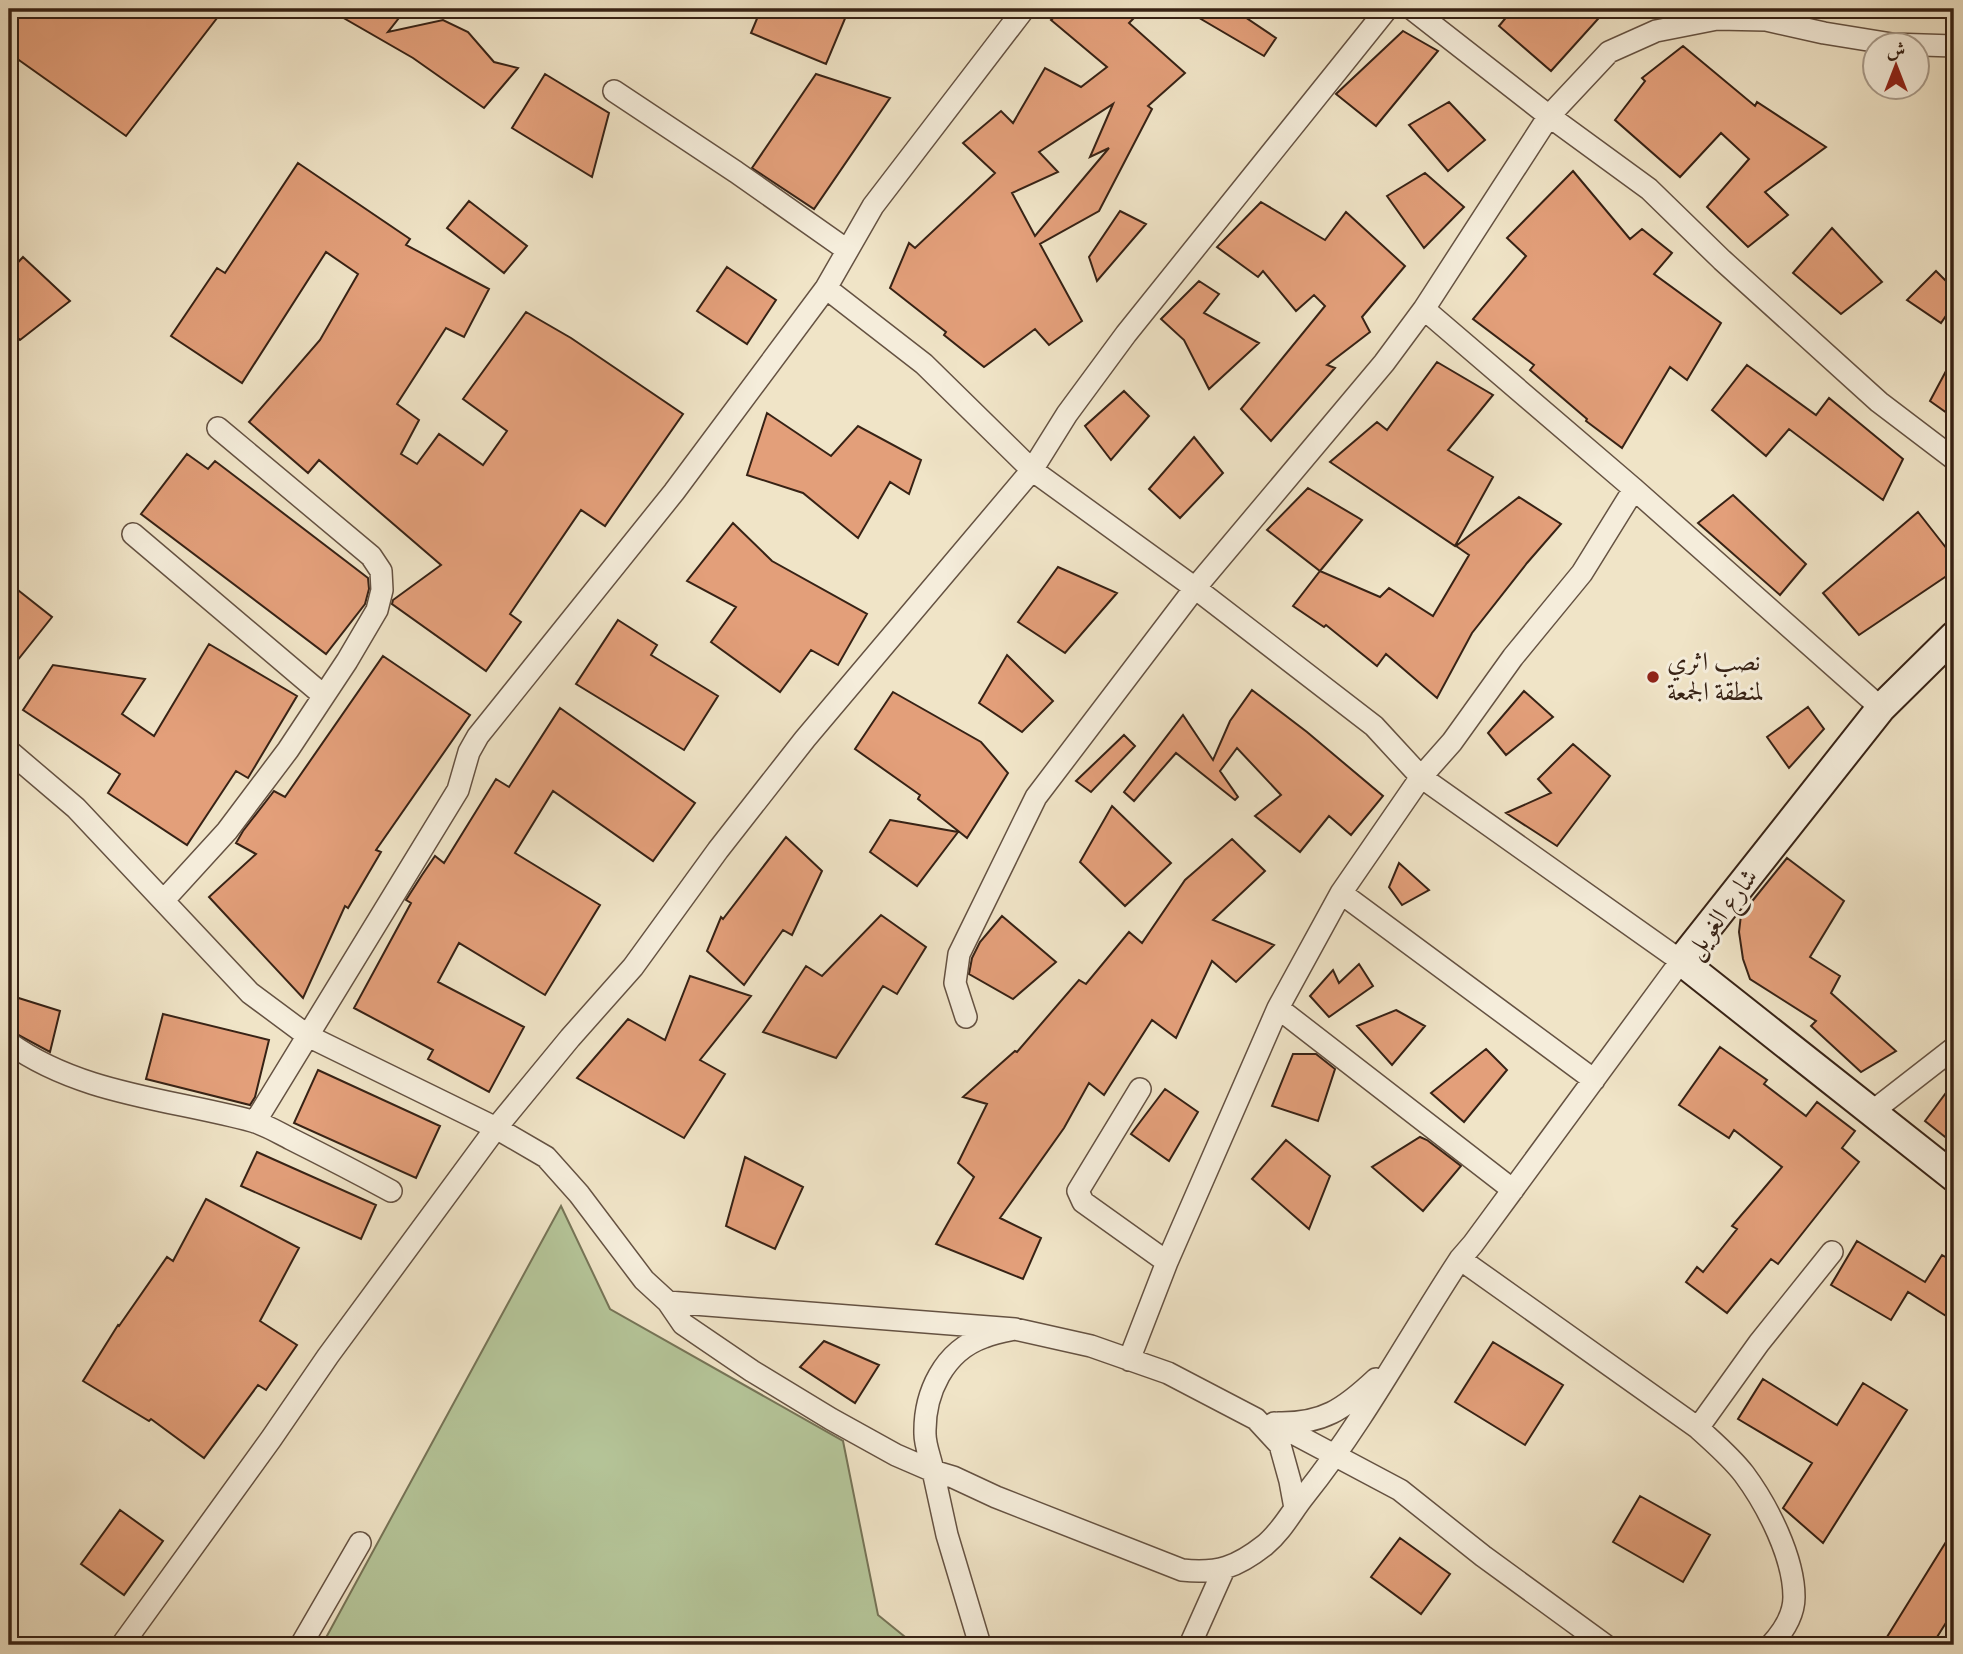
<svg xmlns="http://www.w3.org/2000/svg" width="1963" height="1654" font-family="'IM FELL DW Pica',Amiri,serif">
  <rect width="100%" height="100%" fill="#f0e4c7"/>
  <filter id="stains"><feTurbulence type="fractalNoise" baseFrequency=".00286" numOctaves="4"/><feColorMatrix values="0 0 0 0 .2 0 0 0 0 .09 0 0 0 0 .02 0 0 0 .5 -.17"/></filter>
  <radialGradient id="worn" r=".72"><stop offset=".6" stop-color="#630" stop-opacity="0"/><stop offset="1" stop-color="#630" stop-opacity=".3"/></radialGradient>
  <path fill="#b5c599" stroke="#767457" stroke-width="2" d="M 561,1206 L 610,1309 L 843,1441 L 878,1615 L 915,1645 L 322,1645 Z"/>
  <path fill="#e39f7a" stroke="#372215" stroke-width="2" fill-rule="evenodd" d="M 9,9 L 224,9 L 126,136 L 9,53 Z
    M 328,9 L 406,9 L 388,32 L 443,20 L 468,32 L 494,62 L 518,68 L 484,108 L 413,58 Z
    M 761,9 L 849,9 L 826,64 L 751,33 Z
    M 1063,9 L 1117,9 L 1134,18 L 1129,23 L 1185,73 L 1148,106 L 1152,109 L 1099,211 L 1040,244 L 1082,321 L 1049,345 L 1035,329 L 984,367 L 944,335 L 946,332 L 890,288 L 909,243 L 915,248 L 995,173 L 963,143 L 1001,111 L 1013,123 L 1045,68 L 1081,87 L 1107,67 L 1051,20 ZM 1113,104 L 1090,157 L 1109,148 L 1035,236 L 1012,193 L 1058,172 L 1039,152 Z
    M 1184,9 L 1233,9 L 1276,38 L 1264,56 Z
    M 1513,9 L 1607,9 L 1551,71 L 1499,26 Z
    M 1403,31 L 1438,51 L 1376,126 L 1336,94 Z
    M 1683,46 L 1755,106 L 1757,102 L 1826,147 L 1765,192 L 1788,215 L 1748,247 L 1707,207 L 1749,159 L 1721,133 L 1680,177 L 1615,120 L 1645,81 L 1642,78 Z
    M 545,74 L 609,113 L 592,177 L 512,128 Z
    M 816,74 L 890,98 L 814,209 L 752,168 Z
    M 1449,102 L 1485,140 L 1448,171 L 1409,125 Z
    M 298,163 L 410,239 L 406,245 L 489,289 L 464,337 L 446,328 L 397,404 L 419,420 L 401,454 L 417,464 L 439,434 L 483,465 L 507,431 L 463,399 L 526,312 L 571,338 L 683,414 L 605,526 L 581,510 L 510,614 L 521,622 L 486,671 L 392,604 L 393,600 L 441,565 L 319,460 L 308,473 L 249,422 L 320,340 L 358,274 L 326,252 L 242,383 L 171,336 L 217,268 L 225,273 Z
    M 1573,171 L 1630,239 L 1642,229 L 1672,253 L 1654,274 L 1721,323 L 1687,380 L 1670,367 L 1622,448 L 1586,421 L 1587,419 L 1530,370 L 1534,365 L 1473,319 L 1526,256 L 1507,238 Z
    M 1425,173 L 1464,207 L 1424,248 L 1387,196 Z
    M 469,201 L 527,246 L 504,273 L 447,228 Z
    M 1261,202 L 1325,240 L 1346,212 L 1405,266 L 1362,317 L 1370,332 L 1327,365 L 1335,368 L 1271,441 L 1241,409 L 1325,306 L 1314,295 L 1296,311 L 1263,271 L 1258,277 L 1217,247 Z
    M 1120,211 L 1146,224 L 1097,281 L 1089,257 Z
    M 1832,228 L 1882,282 L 1841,314 L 1793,273 Z
    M 23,257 L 70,301 L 20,340 L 9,330 L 9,272 Z
    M 727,267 L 776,300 L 747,344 L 697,311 Z
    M 1936,271 L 1954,289 L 1954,304 L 1941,323 L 1907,300 Z
    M 1199,281 L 1219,294 L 1204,313 L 1259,343 L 1209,389 L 1184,340 L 1161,319 Z
    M 1954,356 L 1954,418 L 1930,401 Z
    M 1437,362 L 1493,395 L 1448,450 L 1493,477 L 1455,546 L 1330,462 L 1377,422 L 1387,430 Z
    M 1747,365 L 1816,415 L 1829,398 L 1903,459 L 1883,500 L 1789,429 L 1766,456 L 1712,410 Z
    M 1124,391 L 1149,416 L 1111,460 L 1085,426 Z
    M 767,413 L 831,456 L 858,426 L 921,460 L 909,494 L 890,482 L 858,538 L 803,493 L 747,475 Z
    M 1194,437 L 1223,473 L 1180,518 L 1149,489 Z
    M 187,454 L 208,469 L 215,461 L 368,578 L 369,589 L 365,604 L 326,654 L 141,514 Z
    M 1308,488 L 1362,520 L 1320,571 L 1267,530 Z
    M 1733,495 L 1806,564 L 1780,595 L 1698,523 Z
    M 1519,497 L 1561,524 L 1527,563 L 1472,633 L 1437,698 L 1386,654 L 1377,666 L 1326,625 L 1324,627 L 1293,606 L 1320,571 L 1380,597 L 1389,588 L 1433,616 L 1469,555 L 1456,546 Z
    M 1918,512 L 1954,558 L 1954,571 L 1859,635 L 1823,593 Z
    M 733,523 L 772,561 L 867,614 L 838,665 L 811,650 L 780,692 L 711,642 L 736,607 L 687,581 Z
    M 1058,567 L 1117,593 L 1065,653 L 1018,622 Z
    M 9,583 L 52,617 L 9,671 Z
    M 618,620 L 657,645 L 651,655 L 718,696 L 684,750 L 576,684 Z
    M 209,644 L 297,696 L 248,778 L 236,771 L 187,845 L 108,793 L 120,774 L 23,710 L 53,665 L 145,679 L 122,714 L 154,736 Z
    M 1007,655 L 1053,701 L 1022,732 L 979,703 Z
    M 383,656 L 470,715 L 376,850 L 381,852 L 348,908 L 345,906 L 303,998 L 209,897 L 256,854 L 236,843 L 243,831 L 274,791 L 285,797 Z
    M 1252,690 L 1307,732 L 1383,796 L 1351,835 L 1329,816 L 1300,852 L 1255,816 L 1281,795 L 1237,748 L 1220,771 L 1238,797 L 1235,800 L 1176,753 L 1134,801 L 1124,792 L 1183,715 L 1213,760 L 1230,721 Z
    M 1524,691 L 1553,717 L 1506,755 L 1488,733 Z
    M 893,692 L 981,742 L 1008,773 L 967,838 L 918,799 L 920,795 L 855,749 Z
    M 1808,707 L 1824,729 L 1789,768 L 1767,737 Z
    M 560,708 L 695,803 L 653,861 L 553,791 L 515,853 L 600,905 L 545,995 L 459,943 L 438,982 L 524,1027 L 489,1092 L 428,1059 L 433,1050 L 354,1008 L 411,903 L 406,900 L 422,875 L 435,856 L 444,863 L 496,779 L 509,787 Z
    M 1124,735 L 1135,746 L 1091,792 L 1076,781 Z
    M 1573,744 L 1610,776 L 1557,846 L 1506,813 L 1551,793 L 1538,779 Z
    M 1112,806 L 1171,863 L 1125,906 L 1080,862 Z
    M 890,820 L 958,832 L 917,886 L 870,852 Z
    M 786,837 L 822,871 L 792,935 L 783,930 L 744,985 L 707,951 L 721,917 L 723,919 Z
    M 1232,839 L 1265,871 L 1213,920 L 1274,945 L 1236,982 L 1212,961 L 1176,1038 L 1152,1020 L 1104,1095 L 1089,1083 L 1064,1128 L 1000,1218 L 1041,1238 L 1023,1279 L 936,1244 L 974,1177 L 958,1163 L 987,1104 L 963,1097 L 1015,1051 L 1017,1052 L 1079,980 L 1086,984 L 1129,932 L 1142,943 L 1185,880 Z
    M 1787,858 L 1844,901 L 1810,957 L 1840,976 L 1831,993 L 1896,1051 L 1861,1072 L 1811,1026 L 1816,1021 L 1750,979 L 1743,959 L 1739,932 L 1741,915 Z
    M 1399,863 L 1429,890 L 1402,905 L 1389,887 Z
    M 881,915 L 926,947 L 897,994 L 883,986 L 836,1058 L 763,1032 L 806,966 L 822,976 Z
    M 1002,916 L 1056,962 L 1013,999 L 969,974 L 972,958 L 980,942 Z
    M 1359,964 L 1373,986 L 1329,1017 L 1310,996 L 1333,970 L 1339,983 Z
    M 690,976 L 751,996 L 700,1060 L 725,1074 L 684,1138 L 577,1078 L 628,1019 L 665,1040 Z
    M 9,995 L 60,1011 L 50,1052 L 9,1030 Z
    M 1396,1010 L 1425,1026 L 1392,1065 L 1357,1026 Z
    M 163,1014 L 269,1040 L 255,1097 L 250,1105 L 146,1079 Z
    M 1720,1047 L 1767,1080 L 1764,1084 L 1806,1116 L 1817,1102 L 1855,1131 L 1842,1148 L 1859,1162 L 1778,1264 L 1771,1259 L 1727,1313 L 1686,1282 L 1697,1267 L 1703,1272 L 1737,1229 L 1732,1226 L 1782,1167 L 1734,1130 L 1729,1138 L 1679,1105 Z
    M 1486,1049 L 1507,1070 L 1464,1122 L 1431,1093 Z
    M 1293,1054 L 1316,1054 L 1335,1069 L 1318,1121 L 1272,1106 Z
    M 318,1070 L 440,1126 L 416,1178 L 294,1123 Z
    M 1954,1082 L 1954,1144 L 1925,1121 Z
    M 1165,1089 L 1198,1112 L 1169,1161 L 1131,1134 Z
    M 1420,1137 L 1427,1140 L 1461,1166 L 1423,1211 L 1372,1167 Z
    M 1286,1140 L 1330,1176 L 1309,1229 L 1252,1179 Z
    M 257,1152 L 376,1205 L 361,1239 L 241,1186 Z
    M 745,1157 L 803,1187 L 775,1249 L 726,1226 Z
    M 206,1199 L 299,1248 L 260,1321 L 297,1345 L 266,1390 L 258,1385 L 204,1458 L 151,1419 L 149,1421 L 83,1381 L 118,1325 L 119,1326 L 167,1257 L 173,1261 Z
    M 1857,1241 L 1925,1282 L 1942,1255 L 1954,1262 L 1954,1321 L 1908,1292 L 1891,1320 L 1831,1285 Z
    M 824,1341 L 879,1365 L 855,1403 L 800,1367 Z
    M 1493,1342 L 1563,1385 L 1525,1445 L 1455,1402 Z
    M 1763,1379 L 1837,1425 L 1863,1383 L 1907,1410 L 1823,1543 L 1783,1508 L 1812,1463 L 1738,1419 Z
    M 1640,1496 L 1710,1535 L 1683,1582 L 1613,1542 Z
    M 120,1510 L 163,1541 L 124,1595 L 81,1564 Z
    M 1954,1529 L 1954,1610 L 1932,1645 L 1882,1645 Z
    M 1400,1538 L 1450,1574 L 1421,1614 L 1371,1577 Z"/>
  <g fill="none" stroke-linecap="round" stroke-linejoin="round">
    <defs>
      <path id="street" d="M 1412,9 L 1549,116 L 1649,189 L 1722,260 L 1879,402 L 1954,459
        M 614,91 L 736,172 L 847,250
        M 1424,309 L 1549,116 L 1609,52 L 1656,31 L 1717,19 L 1766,20 L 1824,33 L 1892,44 L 1954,46
        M 133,534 L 323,695
        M 9,751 L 76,808 L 250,993 L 308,1036 L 496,1128 L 546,1157 L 579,1194 L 644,1280 L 668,1302 L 683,1324 L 752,1371 L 831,1419 L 896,1455 L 933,1471 L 947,1535 L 980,1645
        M 1341,893 L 1594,1080
        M 164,900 L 227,831 L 288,750 L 347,661 L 377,610 L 382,590 L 381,571 L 371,556 L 218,428
        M 1278,1008 L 1341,893 L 1421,777 L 1452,742 L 1513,657 L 1582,573 L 1634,489
        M 966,1017 L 955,983 L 959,954 L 1036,797 L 1195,588 L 1384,363 L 1424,309 L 1634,489 L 1881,708
        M 9,1043 C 80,1094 170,1099 252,1121 C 266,1125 279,1133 291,1139 C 325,1156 358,1173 391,1191
        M 1140,1089 L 1078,1191 L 1083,1202 L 1167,1262 L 1278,1008 L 1513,1190
        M 1873,1111 L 1954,1048
        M 255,1122 L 458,790 L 469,752 L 478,736 L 674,492 L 826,288
        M 1460,1259 L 1698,1428 L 1759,1343 L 1832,1252
        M 668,1302 L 1015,1329 L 1091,1346 L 1168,1373 L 1256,1419 L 1280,1445 L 1290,1481 L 1295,1508
        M 1015,1329 C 1005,1331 994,1333 984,1337 C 944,1351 924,1393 925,1434 C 925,1446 931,1459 933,1471 L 953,1477 L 996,1497 L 1182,1570 C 1218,1574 1237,1567 1265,1545 C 1282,1531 1292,1511 1305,1495 C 1364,1421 1408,1338 1460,1259 L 1473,1244 L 1681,961 L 1421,777 L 1374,726 L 1195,588 L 1032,470 L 924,364 L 826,288 L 873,206 L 1024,9
        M 1129,1360 L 1167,1262
        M 1274,1423 L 1400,1490 L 1483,1556 L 1605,1645
        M 1278,1423 C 1323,1424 1344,1409 1376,1379
        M 1698,1428 C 1713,1442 1731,1457 1744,1474 C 1767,1505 1794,1557 1794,1597 C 1794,1615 1782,1633 1771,1645
        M 122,1645 L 271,1439 L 328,1356 L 496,1128 L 570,1038 L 633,967 L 718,850 L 805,739 L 1032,470 L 1067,414 L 1126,334 L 1387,9
        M 301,1645 L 360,1543
        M 1190,1645 L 1224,1569"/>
      <path id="secondary" d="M 1954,636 L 1881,708 L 1681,961 L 1954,1177"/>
    </defs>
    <use href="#street" stroke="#655242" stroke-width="24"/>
    <use href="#secondary" stroke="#372215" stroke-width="32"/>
    <use href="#street" stroke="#f5eddb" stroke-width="21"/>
    <use href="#secondary" stroke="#f5eddb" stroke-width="28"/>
  </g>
  <circle fill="#8f2418" stroke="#f5eddb" stroke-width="2.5" cx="1653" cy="677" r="7"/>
  <g text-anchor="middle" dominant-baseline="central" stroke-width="6" stroke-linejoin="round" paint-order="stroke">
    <g font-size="26" fill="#372215" stroke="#f5eddb" text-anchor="start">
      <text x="1667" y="662">نصب اثري<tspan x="1667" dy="30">لمنطقة الجمعة</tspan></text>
    </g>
    <g font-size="26" fill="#372215" stroke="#f5eddb">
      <text transform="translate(1722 914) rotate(-54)">شارع الغويل</text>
    </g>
  </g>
  <rect width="1963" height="1654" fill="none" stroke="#f0e4c7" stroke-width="35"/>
  <rect x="10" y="10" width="1942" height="1633" fill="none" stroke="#372215" stroke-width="3.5"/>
  <rect x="18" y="18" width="1928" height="1619" fill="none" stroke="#372215" stroke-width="2"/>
  <g transform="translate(1896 66)"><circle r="33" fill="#f5eddb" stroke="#a99c8c" stroke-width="2"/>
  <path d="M0-5L12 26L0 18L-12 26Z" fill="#8f2418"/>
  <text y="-10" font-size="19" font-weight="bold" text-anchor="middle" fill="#372215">ش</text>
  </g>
  <rect width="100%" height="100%" filter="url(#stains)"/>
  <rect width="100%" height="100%" fill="url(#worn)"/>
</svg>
